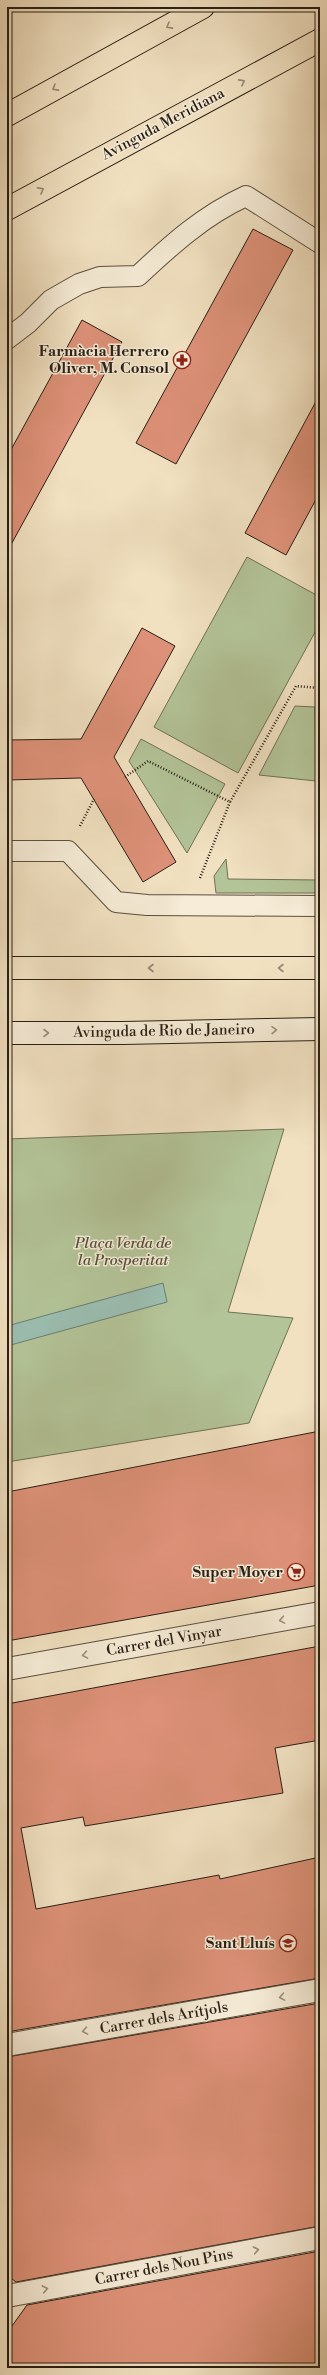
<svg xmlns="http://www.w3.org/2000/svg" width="327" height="2375" font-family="'Libre Bodoni',serif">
  <rect width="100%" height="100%" fill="#f1e1c1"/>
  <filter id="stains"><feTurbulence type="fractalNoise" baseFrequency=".005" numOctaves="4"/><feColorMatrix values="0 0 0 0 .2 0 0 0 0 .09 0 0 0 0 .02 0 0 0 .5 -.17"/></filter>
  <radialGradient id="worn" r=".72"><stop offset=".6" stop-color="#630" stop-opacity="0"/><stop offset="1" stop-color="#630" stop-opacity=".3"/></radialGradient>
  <path fill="#b3c498" stroke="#6e7156" d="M 247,557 L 320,597 L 320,623 L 238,773 L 154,727 Z
    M 295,706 L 315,707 L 316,781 L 259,775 Z
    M 141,739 L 225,784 L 187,853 L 129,761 Z
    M 226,859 L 228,879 L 320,880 L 320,893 L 216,893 L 214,876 Z
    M 284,1129 L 228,1312 L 293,1318 L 249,1423 L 7,1462 L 7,1139 Z"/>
  <path fill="#9bbeb1" stroke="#6d7e73" d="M 163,1283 L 167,1302 L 7,1346 L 7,1326 Z"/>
  <path fill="#dd9178" stroke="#291e15" d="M 253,229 L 293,250 L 176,464 L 136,443 Z
    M 82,320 L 122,342 L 7,552 L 7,457 Z
    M 320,394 L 320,492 L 286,555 L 245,533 Z
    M 142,628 L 175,646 L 114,757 L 176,862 L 143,882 L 81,778 L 7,780 L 7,740 L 81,739 Z
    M 320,1431 L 320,1585 L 7,1641 L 7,1492 Z
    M 320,1646 L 320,1740 L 275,1748 L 283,1793 L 85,1826 L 83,1817 L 21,1828 L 36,1909 L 219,1875 L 220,1879 L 320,1857 L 320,1978 L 7,2032 L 7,1704 Z
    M 320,2003 L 320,2226 L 16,2282 L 7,2275 L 7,2057 Z
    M 320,2251 L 320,2368 L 7,2368 L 7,2333 L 27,2305 Z"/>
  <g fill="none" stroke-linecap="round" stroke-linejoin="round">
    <defs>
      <path id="service" d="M 7,339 L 28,323 L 51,300 L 79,284 L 100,277 L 138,276 C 171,245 204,215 246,196 L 320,243
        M 7,851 L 68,851 L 116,902 L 147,905 L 320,906"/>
      <path id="minor" d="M 7,1669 L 320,1613
        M 7,2045 L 320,1990
        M 7,2296 L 320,2238"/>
      <path id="secondary" d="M 7,1033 L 123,1033 L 320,1029"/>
      <path id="primary" d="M 7,115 L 203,7
        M 7,209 L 320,40
        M 7,968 L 320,968"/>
    </defs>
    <use href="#service" stroke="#5b4f40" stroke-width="22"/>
    <use href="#minor" stroke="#5b4f40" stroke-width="24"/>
    <use href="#secondary" stroke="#291e15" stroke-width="24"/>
    <use href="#primary" stroke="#291e15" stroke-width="24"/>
    <path stroke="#291e15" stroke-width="2.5" stroke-dasharray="1 2" stroke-linecap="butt" d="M 125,777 L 148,761 L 230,802 L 296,686 L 320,688
      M 80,826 L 94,799
      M 200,878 L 230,802"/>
    <use href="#service" stroke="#f6ecd7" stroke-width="20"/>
    <use href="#minor" stroke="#f6ecd7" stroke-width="22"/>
    <use href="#secondary" stroke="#f6ecd7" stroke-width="22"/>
    <use href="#primary" stroke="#f1e1c1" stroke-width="22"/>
  </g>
  <defs><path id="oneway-chevron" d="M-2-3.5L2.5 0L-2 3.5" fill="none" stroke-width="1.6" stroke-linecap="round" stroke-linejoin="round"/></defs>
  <g stroke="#978974">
    <use href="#oneway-chevron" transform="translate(169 26) rotate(151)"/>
    <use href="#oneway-chevron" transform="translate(242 82) rotate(-28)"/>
    <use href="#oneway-chevron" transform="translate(55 88) rotate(151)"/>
    <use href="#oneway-chevron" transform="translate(41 190) rotate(-29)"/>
    <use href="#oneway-chevron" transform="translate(151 968) rotate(180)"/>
    <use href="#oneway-chevron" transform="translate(281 968) rotate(180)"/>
  </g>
  <g stroke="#9a8f80">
    <use href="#oneway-chevron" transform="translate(274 1030) rotate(-1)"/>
    <use href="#oneway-chevron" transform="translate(46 1033)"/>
    <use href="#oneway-chevron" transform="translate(282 1620) rotate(170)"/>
    <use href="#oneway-chevron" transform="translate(85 1655) rotate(170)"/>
    <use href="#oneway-chevron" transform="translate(282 1997) rotate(170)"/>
    <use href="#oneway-chevron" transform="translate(85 2031) rotate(170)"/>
    <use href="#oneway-chevron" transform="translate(256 2250) rotate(-11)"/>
    <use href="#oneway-chevron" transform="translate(45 2289) rotate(-11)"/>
  </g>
  <defs>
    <symbol id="pharmacy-ring" viewBox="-11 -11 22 22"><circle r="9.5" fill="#f6ecd7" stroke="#8f2418" stroke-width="1.5"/><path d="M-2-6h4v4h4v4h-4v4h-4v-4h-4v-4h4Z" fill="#8f2418"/></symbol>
    <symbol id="supermarket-ring" viewBox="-11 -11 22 22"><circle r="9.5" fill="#f6ecd7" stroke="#8f2418" stroke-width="1.5"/><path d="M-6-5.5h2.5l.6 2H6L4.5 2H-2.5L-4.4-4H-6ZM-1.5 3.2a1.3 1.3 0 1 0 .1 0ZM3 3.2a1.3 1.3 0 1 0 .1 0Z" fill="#8f2418"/></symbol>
    <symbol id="school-ring" viewBox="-11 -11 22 22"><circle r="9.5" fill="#f6ecd7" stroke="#8f2418" stroke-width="1.5"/><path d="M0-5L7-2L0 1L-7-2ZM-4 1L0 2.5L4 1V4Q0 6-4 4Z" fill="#8f2418"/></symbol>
  </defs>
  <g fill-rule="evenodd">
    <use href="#pharmacy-ring" x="172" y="350" width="20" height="20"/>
    <use href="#supermarket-ring" x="286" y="1562" width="20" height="20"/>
    <use href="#school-ring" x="278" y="1933" width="20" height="20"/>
  </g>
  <g text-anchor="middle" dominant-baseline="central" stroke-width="3" stroke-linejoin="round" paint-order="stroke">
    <g font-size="15" fill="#291e15" stroke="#f6ecd7">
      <text transform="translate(163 124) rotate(-28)">Avinguda Meridiana</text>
      <text transform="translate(164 1031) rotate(-1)">Avinguda de Rio de Janeiro</text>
      <text transform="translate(164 1641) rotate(-10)">Carrer del Vinyar</text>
      <text transform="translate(164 2018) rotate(-10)">Carrer dels Arítjols</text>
      <text transform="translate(164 2267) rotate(-11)">Carrer dels Nou Pins</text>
    </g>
    <g font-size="15" font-weight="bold" fill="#291e15" stroke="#f6ecd7" text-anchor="end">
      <text x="169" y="351">Farmàcia Herrero<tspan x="169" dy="17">Oliver, M. Consol</tspan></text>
      <text x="283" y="1572">Super Moyer</text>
      <text x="275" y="1943">Sant Lluís</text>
    </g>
    <g font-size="15" font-style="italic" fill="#52503c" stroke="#f6ecd7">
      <text x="123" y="1243">Plaça Verda de<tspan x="123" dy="17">la Prosperitat</tspan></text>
    </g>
  </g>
  <rect width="327" height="2375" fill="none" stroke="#f1e1c1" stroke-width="24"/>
  <rect x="8" y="8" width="311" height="2359" fill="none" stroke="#291e15" stroke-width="2"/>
  <rect x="12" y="12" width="303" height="2351" fill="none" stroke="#291e15"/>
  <rect width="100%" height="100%" filter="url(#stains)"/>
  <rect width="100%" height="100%" fill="url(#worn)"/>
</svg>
